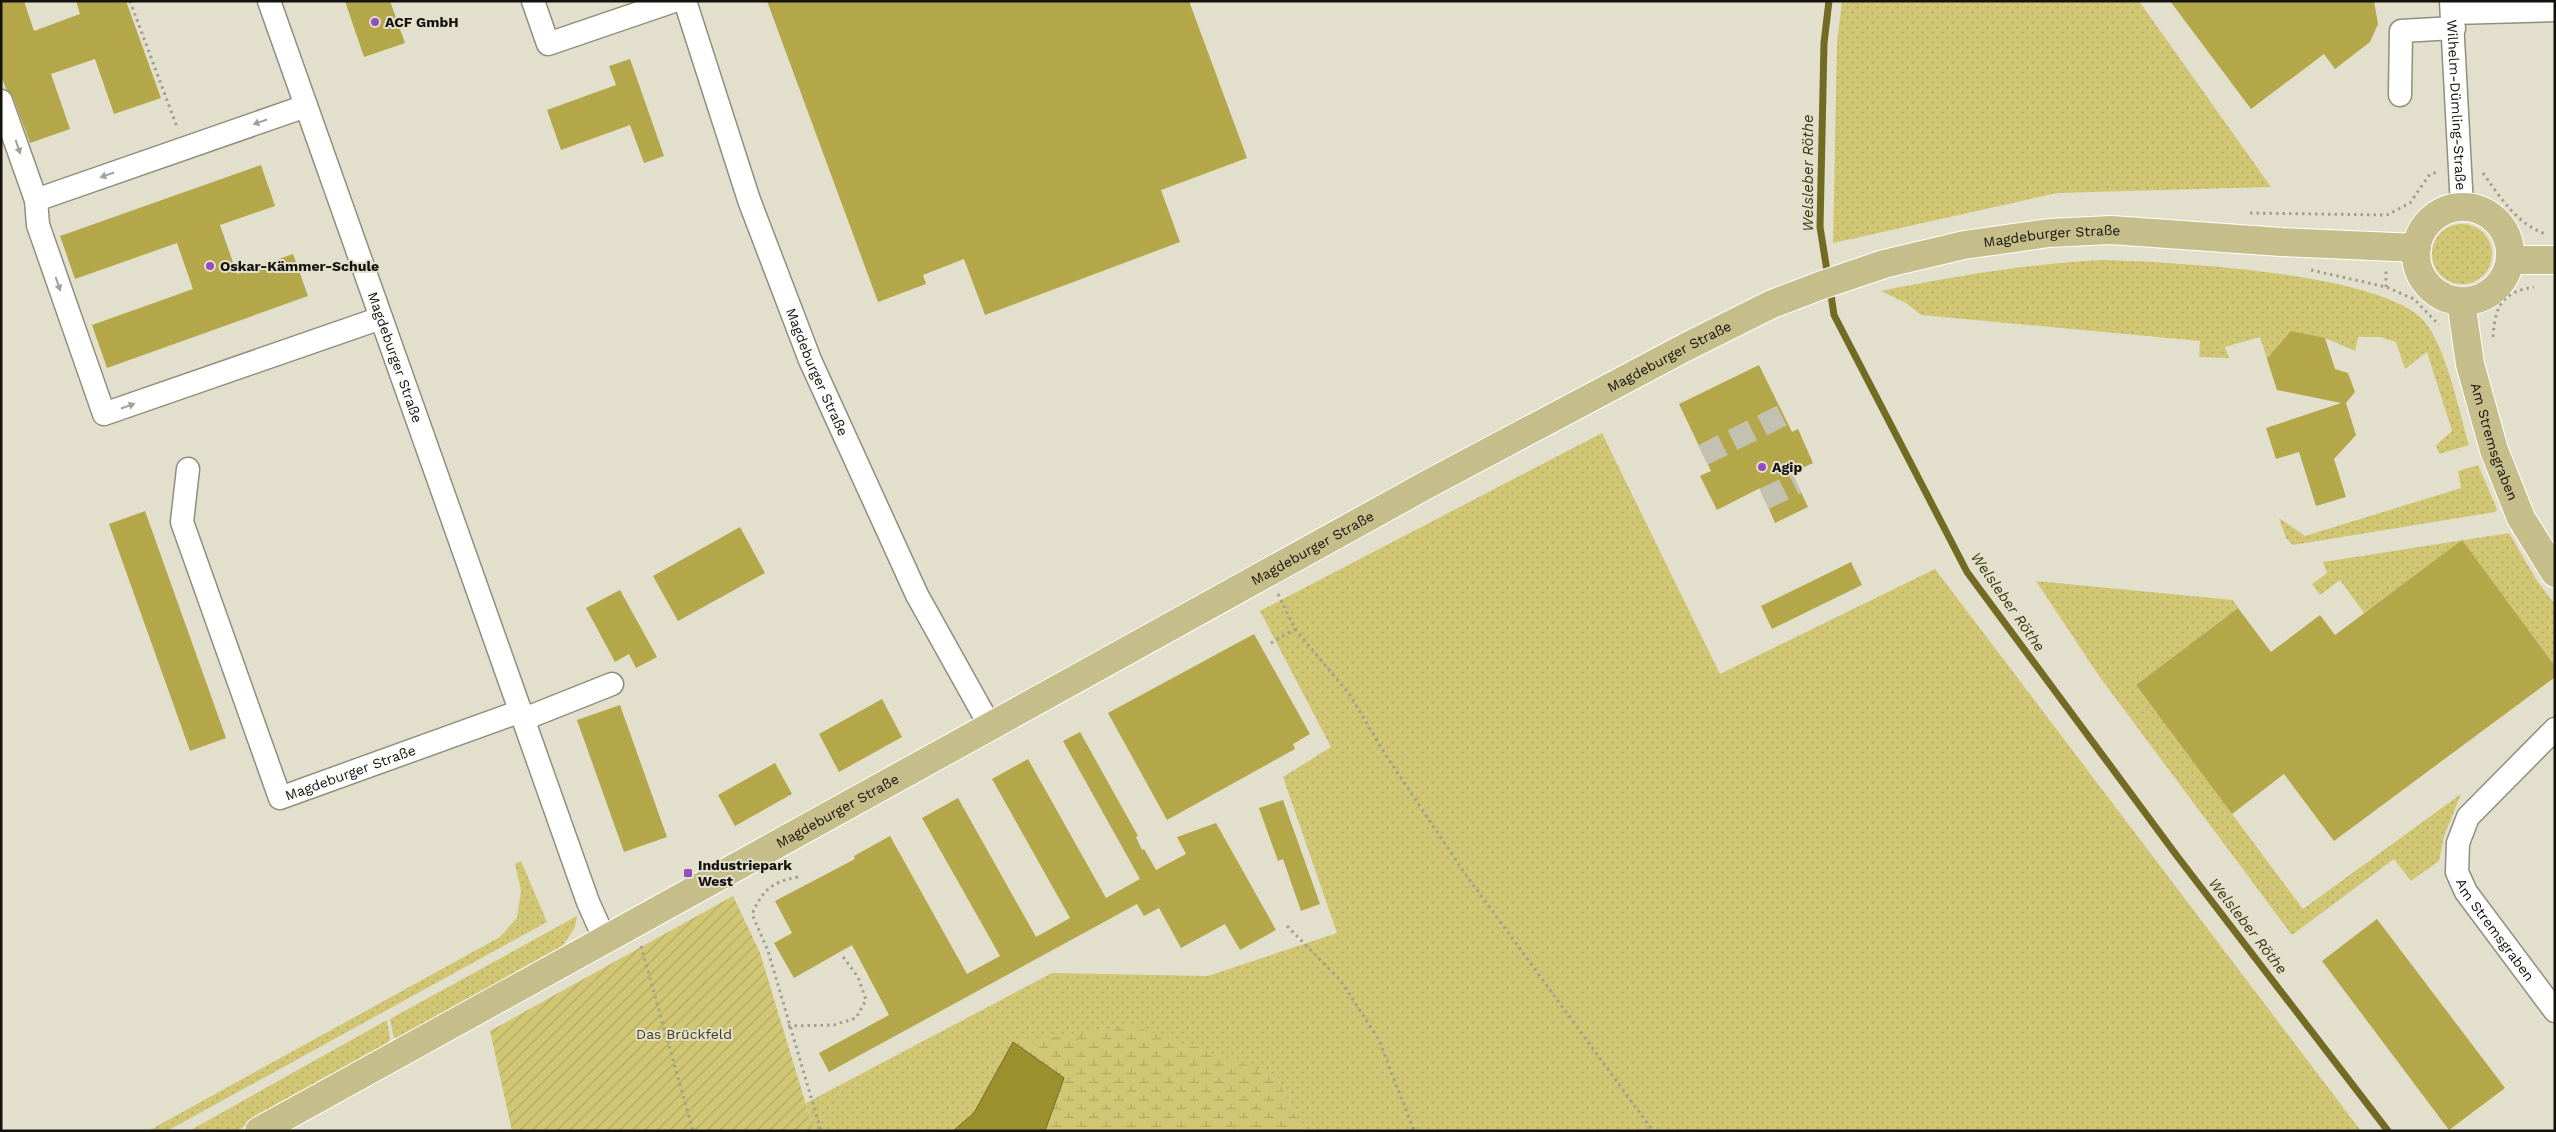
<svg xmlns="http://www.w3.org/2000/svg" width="2556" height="1132" font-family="'Work Sans',sans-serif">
  <defs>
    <pattern id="grass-dots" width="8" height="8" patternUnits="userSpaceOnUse" patternTransform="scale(1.25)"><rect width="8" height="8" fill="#d1c673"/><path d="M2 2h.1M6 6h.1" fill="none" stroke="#b3a962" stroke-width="1.8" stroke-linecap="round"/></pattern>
    <pattern id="wetland-marsh" width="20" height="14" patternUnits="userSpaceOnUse" patternTransform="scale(1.25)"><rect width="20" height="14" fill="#d1c673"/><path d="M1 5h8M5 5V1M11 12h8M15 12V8" fill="none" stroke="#b3a962"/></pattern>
    <pattern id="garden-furrows" width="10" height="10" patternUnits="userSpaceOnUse" patternTransform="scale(1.25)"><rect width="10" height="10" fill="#d1c673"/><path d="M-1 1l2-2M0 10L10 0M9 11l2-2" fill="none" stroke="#b3a962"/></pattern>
  </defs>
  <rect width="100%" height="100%" fill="#e2e0cd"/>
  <path fill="url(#grass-dots)" d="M 1842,1 L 2139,1 L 2271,187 L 2057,193 L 1833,243 L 1837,43 Z
    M2432 254a30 30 0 1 1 60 0a30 30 0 1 1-60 0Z
    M 2103,260 C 2170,262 2380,272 2424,321 C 2446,346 2459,412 2469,445 L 2439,454 L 2436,445 L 2452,431 L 2427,352 L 2405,369 L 2396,342 L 2380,337 L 2358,337 L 2355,351 L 2325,338 L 2267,359 L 2260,337 L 2225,347 L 2229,358 L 2199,357 L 2200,341 L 1921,315 L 1906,303 L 1881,291 C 1955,276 2027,264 2103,260 Z
    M 1602,433 L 1720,674 L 1935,569 L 2361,1131 L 1303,1131 L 1276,1075 L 1013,1042 L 974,1113 L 953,1131 L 814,1131 L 806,1103 L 1052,973 L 1208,976 L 1337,933 L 1283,777 L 1331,747 L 1260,611 Z
    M 2478,465 L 2497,509 L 2495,512 L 2293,545 L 2286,538 L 2279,518 L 2305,536 L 2461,488 L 2458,471 Z
    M 2509,533 L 2537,581 L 2555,604 L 2555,666 L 2462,541 L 2364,613 L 2340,580 L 2320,595 L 2312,584 L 2327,573 L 2323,562 Z
    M 2036,581 L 2233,600 L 2238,608 L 2136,685 L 2303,909 L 2461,794 L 2444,836 L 2439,861 L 2411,881 L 2394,859 L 2292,935 L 2099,676 Z
    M 521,861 L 547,922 L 167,1131 L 148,1131 L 500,937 L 517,918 L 521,890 L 515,864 Z
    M 577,916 L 575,927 L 562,947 L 404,1038 L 394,1038 L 390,1019 Z
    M 387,1020 L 390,1039 L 387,1045 L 358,1061 L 356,1064 L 236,1131 L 189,1131 Z"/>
  <path fill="url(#wetland-marsh)" d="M 1133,1026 L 1276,1075 L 1303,1131 L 1239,1131 L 1238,1128 L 1236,1131 L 1045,1131 L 1064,1078 L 1013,1042 Z"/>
  <path fill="url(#garden-furrows)" d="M 733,896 L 760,953 L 814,1131 L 512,1131 L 490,1031 Z"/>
  <path fill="#9c8f2e" stroke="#736a24" d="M 1013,1042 L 1064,1078 L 1045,1131 L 953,1131 L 974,1113 Z"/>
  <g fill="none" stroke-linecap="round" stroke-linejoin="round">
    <path stroke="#736a24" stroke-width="7" d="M 1828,277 L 1820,227 L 1824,43 L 1829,1
      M 1830,288 L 1834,315 L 1967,572 L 2177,856 L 2388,1131"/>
  </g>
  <path fill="#b4a749" d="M 1,1 L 24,1 L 34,31 L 80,14 L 76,1 L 126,1 L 161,98 L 114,114 L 95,59 L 51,74 L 70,129 L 30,143 L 13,97 L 6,89 L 1,75 Z
    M 345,1 L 390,1 L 405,43 L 364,57 Z
    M 767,1 L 1189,1 L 1247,158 L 1161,190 L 1180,242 L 985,315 L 964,259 L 923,275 L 926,284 L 878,302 Z
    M 2170,1 L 2374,1 L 2378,24 L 2370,42 L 2335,69 L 2324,54 L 2251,109 Z
    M 630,59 L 664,156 L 644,163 L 630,125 L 561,150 L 547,110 L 616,85 L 609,66 Z
    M 261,165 L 275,206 L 220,225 L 237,274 L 293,254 L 308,296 L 107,368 L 92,325 L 193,289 L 177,243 L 75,279 L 60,236 Z
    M 2291,331 L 2325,338 L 2335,369 L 2348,373 L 2355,392 L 2346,403 L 2356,435 L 2334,459 L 2346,497 L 2316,506 L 2299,452 L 2276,459 L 2266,428 L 2341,403 L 2277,390 L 2267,359 Z
    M 1759,365 L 1792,432 L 1798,429 L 1813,463 L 1792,473 L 1808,507 L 1775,523 L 1760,488 L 1717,510 L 1700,476 L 1711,471 L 1679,404 Z
    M 145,511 L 226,738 L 190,751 L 109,524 Z
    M 740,527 L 765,573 L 678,621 L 653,576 Z
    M 2462,540 L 2555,666 L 2555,677 L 2334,841 L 2284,774 L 2232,814 L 2136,685 L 2238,608 L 2271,652 L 2320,615 L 2335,635 Z
    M 1851,562 L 1862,585 L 1772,629 L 1761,606 Z
    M 620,590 L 657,657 L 636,668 L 629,654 L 615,662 L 586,608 Z
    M 1254,634 L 1310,734 L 1293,744 L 1295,749 L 1167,820 L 1108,713 Z
    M 882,699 L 902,737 L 839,772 L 819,734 Z
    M 620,705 L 667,837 L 624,852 L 577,720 Z
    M 1080,732 L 1138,836 L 1136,837 L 1142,850 L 1144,849 L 1156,870 L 1186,854 L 1177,837 L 1216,823 L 1276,930 L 1240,950 L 1225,924 L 1181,948 L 1159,908 L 1144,916 L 1137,904 L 829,1072 L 819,1053 L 889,1015 L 852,945 L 794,978 L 774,943 L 792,933 L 775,901 L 855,859 L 854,856 L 890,836 L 967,974 L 1000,956 L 922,818 L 958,798 L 1036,937 L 1070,918 L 992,779 L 1028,759 L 1106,898 L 1140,879 L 1063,741 Z
    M 775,763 L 792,794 L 735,826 L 718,795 Z
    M 1283,800 L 1320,904 L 1301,911 L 1283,859 L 1278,861 L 1259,808 Z
    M 2377,919 L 2505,1088 L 2449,1130 L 2322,961 Z"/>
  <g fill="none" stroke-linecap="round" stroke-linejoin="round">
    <path stroke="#c3c1b0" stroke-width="22" stroke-dasharray="22 11" stroke-linecap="butt" d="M 1703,455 L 1783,415
      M 1764,499 L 1797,483"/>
    <defs>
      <g id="minor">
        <path id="s1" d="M 269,1 L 588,902 L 605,940"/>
        <path d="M 533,1 L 548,44 L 674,1"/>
        <path id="s2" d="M 685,1 L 749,200 L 810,360 L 917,595 L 990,726"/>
        <path id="s3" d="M 2451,1 L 2462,207"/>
        <path d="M 2453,13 L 2555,10"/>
        <path d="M 2400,95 L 2401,31 L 2454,28"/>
        <path d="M 1,101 L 36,200"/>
        <path d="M 306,106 L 36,200 L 38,225 L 104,414 L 381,318"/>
        <path id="s4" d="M 188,469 L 182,522 L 280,798 L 521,711"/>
        <path d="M 524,719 L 612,684"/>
        <path id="s5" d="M 2555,729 L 2468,817 L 2458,843 L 2457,872 L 2466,892 L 2555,1011"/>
      </g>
      <g id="major">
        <circle cx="2463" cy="254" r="47"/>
        <path d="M 2510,260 L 2555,260"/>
        <path id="s6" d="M 2461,301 L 2470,364 L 2494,450 L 2521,518 L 2555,573"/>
        <path id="s7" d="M 259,1131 L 1428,484 L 1686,347 L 1772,304 L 1822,285 L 1884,264 L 1964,245 L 2049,233 L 2111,230 L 2281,242 L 2417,248"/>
      </g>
    </defs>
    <use href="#minor" stroke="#918e7d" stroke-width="25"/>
    <use href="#major" stroke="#fff" stroke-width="30"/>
    <path stroke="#a09f90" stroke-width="3" stroke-dasharray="2.5 4" stroke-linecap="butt" d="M 130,1 L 177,127
      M 2483,173 C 2500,197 2516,223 2545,234
      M 2250,213 L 2387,215 L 2410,203 L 2430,174 L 2438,172
      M 2311,270 L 2386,287 L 2414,299 L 2439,325
      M 2386,287 L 2386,271
      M 2493,337 C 2495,306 2502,292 2534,287
      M 1278,594 L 1295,629 L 1350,695 L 1385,754 L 1466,875 L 1653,1131
      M 1271,643 L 1295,629
      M 798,877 C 771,882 763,890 752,914 L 768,951 L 821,1131
      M 1287,926 L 1341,981 L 1379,1040 L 1414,1131
      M 641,946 L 693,1131
      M 788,1026 L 834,1025 L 856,1018 L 866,1000 L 858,977 L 841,954"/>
    <use href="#minor" stroke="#fff" stroke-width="22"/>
    <use href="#major" stroke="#c5be8a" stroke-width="28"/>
  </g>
  <defs><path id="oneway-solid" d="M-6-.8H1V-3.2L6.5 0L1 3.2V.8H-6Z" transform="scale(1.25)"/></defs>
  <g fill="#a1a09e">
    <use href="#oneway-solid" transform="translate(260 122) rotate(161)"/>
    <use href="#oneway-solid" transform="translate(18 147) rotate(71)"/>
    <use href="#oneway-solid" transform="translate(107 175) rotate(161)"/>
    <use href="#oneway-solid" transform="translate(58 284) rotate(71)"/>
    <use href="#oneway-solid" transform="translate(128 406) rotate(-19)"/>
  </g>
  <g fill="#954cbe" stroke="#e2e0cd" stroke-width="2">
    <circle cx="375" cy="22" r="5"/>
    <circle cx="210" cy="266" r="5"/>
    <circle cx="1762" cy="467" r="5"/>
    <rect x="683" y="868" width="10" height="10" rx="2.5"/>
  </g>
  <g text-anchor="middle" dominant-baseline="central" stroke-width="4" stroke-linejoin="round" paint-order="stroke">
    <g font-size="14" font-weight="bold" fill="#13120c" stroke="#e2e0cd" text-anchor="start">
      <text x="385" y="22">ACF GmbH</text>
      <text x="220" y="266">Oskar-Kämmer-Schule</text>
      <text x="1772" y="467">Agip</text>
      <text x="698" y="865">Industriepark<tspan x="698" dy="16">West</tspan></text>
    </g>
    <g font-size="14" fill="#13120c" stroke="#e2e0cd">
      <text stroke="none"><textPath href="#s3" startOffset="104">Wilhelm-Dümling-Straße</textPath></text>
      <text stroke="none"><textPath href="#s7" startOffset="2014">Magdeburger Straße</textPath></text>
      <text stroke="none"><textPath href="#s1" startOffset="378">Magdeburger Straße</textPath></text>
      <text stroke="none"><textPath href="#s7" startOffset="1609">Magdeburger Straße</textPath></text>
      <text stroke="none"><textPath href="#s2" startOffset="394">Magdeburger Straße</textPath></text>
      <text stroke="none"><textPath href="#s6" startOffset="145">Am Stremsgraben</textPath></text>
      <text stroke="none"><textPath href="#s7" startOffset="1204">Magdeburger Straße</textPath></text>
      <text stroke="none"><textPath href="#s4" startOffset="421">Magdeburger Straße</textPath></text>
      <text stroke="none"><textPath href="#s7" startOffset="661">Magdeburger Straße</textPath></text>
      <text stroke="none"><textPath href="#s5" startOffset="250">Am Stremsgraben</textPath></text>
    </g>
    <g font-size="14" fill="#423c14" stroke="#e2e0cd">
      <text x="684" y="1034">Das Brückfeld</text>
    </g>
    <g font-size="15" font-style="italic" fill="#3c360d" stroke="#e2e0cd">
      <text transform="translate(1808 173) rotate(-90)">Welsleber Röthe</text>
      <text transform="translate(2008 602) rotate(55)">Welsleber Röthe</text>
      <text transform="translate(2248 926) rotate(52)">Welsleber Röthe</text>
    </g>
  </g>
  <rect width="2556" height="1132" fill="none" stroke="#13120c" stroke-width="5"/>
</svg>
